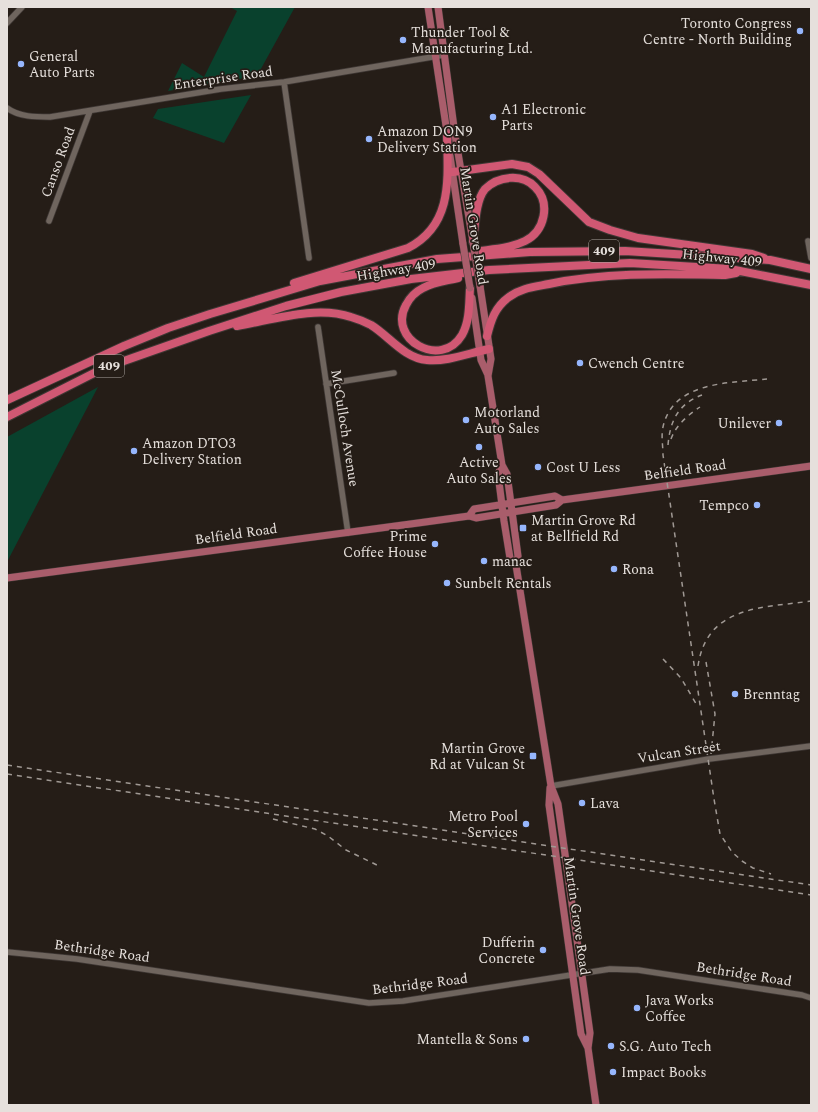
<svg xmlns="http://www.w3.org/2000/svg" width="818" height="1112" font-family="Spectral,serif">
  <rect width="100%" height="100%" fill="#251d17"/>
  <path fill="#09412d" d="M 230,7 L 295,7 L 257,76 L 168,91 L 182,63 L 204,77 L 237,11 Z
    M 251,95 L 224,143 L 153,118 L 158,109 Z
    M 98,387 L 7,562 L 7,437 Z"/>
  <g fill="none" stroke-linecap="round" stroke-linejoin="round">
    <defs>
      <path id="minor" d="M 7,23 L 22,7
        M 284,82 L 309,258
        M 7,108 C 19,117 36,117 50,117 L 221,89 L 284,82 L 444,55
        M 49,221 L 90,111
        M 808,241 L 811,258
        M 318,327 L 348,533
        M 326,384 L 394,373
        M 551,786 L 709,759 L 811,746
        M 7,952 L 77,959 L 369,1003 L 403,1001 L 610,969 L 638,970 L 802,995 L 811,998"/>
      <path id="major" d="M 428,7 L 448,139
        M 438,7 L 455,135 L 472,236
        M 450,156 L 463,244
        M 480,286 L 491,359 L 488,376 L 502,465 L 507,474 L 518,556 L 516,565 L 551,786 L 558,804 L 590,1033 L 588,1048 L 596,1105
        M 472,298 L 481,360 L 488,375
        M 502,465 L 498,474 L 504,521 L 510,558 L 516,565
        M 469,516 L 474,509 L 555,496 L 562,500
        M 7,578 L 418,523 L 469,516 L 476,518 L 556,505 L 562,500 L 811,466
        M 550,788 L 549,805 L 581,1034 L 588,1048"/>
      <path id="highway" d="M 453,172 L 512,164 L 528,167 L 539,174 L 589,222 L 610,230 L 638,238 L 752,254 L 764,258
        M 473,242 C 475,228 475,201 485,189 C 498,176 522,173 535,187 C 551,203 545,231 525,241 C 511,248 495,249 480,251
        M 458,278 C 446,281 434,282 423,288 C 415,292 410,297 406,305 C 387,339 441,370 462,335 C 470,321 469,303 470,288
        M 294,283 L 408,248 C 453,225 448,179 447,135
        M 237,326 C 272,320 316,305 351,317 C 358,319 365,322 371,325 C 389,336 404,358 427,360 C 447,362 469,353 489,349
        M 487,336 C 491,320 495,307 509,297 C 521,288 534,287 549,284 C 607,272 666,274 725,275 L 736,273
        M 7,400 L 124,346 L 168,328 L 210,314 L 320,281 L 437,259 L 530,252 L 625,251 L 770,260 L 811,269
        M 7,417 L 104,368 L 209,331 L 286,306 L 341,292 L 411,279 L 489,270 L 630,263 L 730,269 L 811,285"/>
    </defs>
    <use href="#minor" stroke="#3e3734" stroke-width="7"/>
    <use href="#major" stroke="#3e3734" stroke-width="8"/>
    <use href="#highway" stroke="#3e3734" stroke-width="10"/>
    <use href="#minor" stroke="#6f655e" stroke-width="5.5"/>
    <use href="#major" stroke="#a95d6b" stroke-width="7"/>
    <use href="#highway" stroke="#d05873" stroke-width="8"/>
    <path stroke="#a09994" stroke-width="1.5" stroke-dasharray="5 5" stroke-linecap="butt" d="M 767,379 C 730,383 673,381 663,427 C 661,436 663,446 663,455 L 714,799 L 720,834 L 732,852 L 742,861 L 753,868 L 771,874
      M 671,439 C 676,425 688,415 700,407
      M 668,445 C 670,421 678,404 702,395
      M 663,659 L 681,678 L 698,707
      M 706,662 L 715,714 L 711,754
      M 698,666 C 707,605 763,608 811,601
      M 7,765 L 811,885
      M 7,774 L 811,895
      M 273,819 L 315,829 L 328,836 L 346,850 L 381,867"/>
    <defs>
      <path id="major-bridge" d="M 473,242 L 480,286
        M 463,244 L 470,288"/>
    </defs>
    <use href="#major-bridge" stroke="#3e3734" stroke-width="8" stroke-linecap="butt"/>
    <use href="#major-bridge" stroke="#a95d6b" stroke-width="7"/>
  </g>
  <g fill="#96b6fd" stroke="#251d17" stroke-width="1.5">
    <circle cx="800" cy="31" r="4"/>
    <circle cx="403" cy="40" r="4"/>
    <circle cx="21" cy="64" r="4"/>
    <circle cx="493" cy="117" r="4"/>
    <circle cx="369" cy="139" r="4"/>
    <circle cx="580" cy="363" r="4"/>
    <circle cx="466" cy="420" r="4"/>
    <circle cx="779" cy="423" r="4"/>
    <circle cx="479" cy="447" r="4"/>
    <circle cx="134" cy="451" r="4"/>
    <circle cx="538" cy="467" r="4"/>
    <circle cx="757" cy="505" r="4"/>
    <rect x="519" y="524" width="8" height="8" rx="2"/>
    <circle cx="435" cy="544" r="4"/>
    <circle cx="484" cy="561" r="4"/>
    <circle cx="614" cy="569" r="4"/>
    <circle cx="447" cy="583" r="4"/>
    <circle cx="735" cy="694" r="4"/>
    <rect x="529" y="752" width="8" height="8" rx="2"/>
    <circle cx="582" cy="803" r="4"/>
    <circle cx="526" cy="824" r="4"/>
    <circle cx="543" cy="950" r="4"/>
    <circle cx="637" cy="1008" r="4"/>
    <circle cx="526" cy="1039" r="4"/>
    <circle cx="611" cy="1046" r="4"/>
    <circle cx="613" cy="1072" r="4"/>
  </g>
  <g text-anchor="middle" dominant-baseline="central" stroke-width="3.5" stroke-linejoin="round" paint-order="stroke">
    <g fill="#251d17" stroke="#aca6a1" stroke-width="1">
      <rect x="589" y="240" width="30" height="22" rx="3"/>
      <rect x="94" y="355" width="30" height="22" rx="3"/>
    </g>
    <g font-size="13" font-weight="bold" fill="#e6e0dc">
      <text x="604" y="251">409</text>
      <text x="109" y="366">409</text>
    </g>
    <g font-size="14" fill="#e6e0dc" stroke="#251d17" text-anchor="start">
      <text x="792" y="23" text-anchor="end">Toronto Congress<tspan x="792" dy="16">Centre - North Building</tspan></text>
      <text x="411" y="32">Thunder Tool &amp;<tspan x="411" dy="16">Manufacturing Ltd.</tspan></text>
      <text x="29" y="56">General<tspan x="29" dy="16">Auto Parts</tspan></text>
      <text x="501" y="109">A1 Electronic<tspan x="501" dy="16">Parts</tspan></text>
      <text x="377" y="131">Amazon DON9<tspan x="377" dy="16">Delivery Station</tspan></text>
      <text x="588" y="363">Cwench Centre</text>
      <text x="474" y="412">Motorland<tspan x="474" dy="16">Auto Sales</tspan></text>
      <text x="771" y="423" text-anchor="end">Unilever</text>
      <text x="142" y="443">Amazon DTO3<tspan x="142" dy="16">Delivery Station</tspan></text>
      <text x="479" y="462" text-anchor="middle">Active<tspan x="479" dy="16">Auto Sales</tspan></text>
      <text x="546" y="467">Cost U Less</text>
      <text x="749" y="505" text-anchor="end">Tempco</text>
      <text x="531" y="520">Martin Grove Rd<tspan x="531" dy="16">at Bellfield Rd</tspan></text>
      <text x="427" y="536" text-anchor="end">Prime<tspan x="427" dy="16">Coffee House</tspan></text>
      <text x="492" y="561">manac</text>
      <text x="622" y="569">Rona</text>
      <text x="455" y="583">Sunbelt Rentals</text>
      <text x="743" y="694">Brenntag</text>
      <text x="525" y="748" text-anchor="end">Martin Grove<tspan x="525" dy="16">Rd at Vulcan St</tspan></text>
      <text x="590" y="803">Lava</text>
      <text x="518" y="816" text-anchor="end">Metro Pool<tspan x="518" dy="16">Services</tspan></text>
      <text x="535" y="942" text-anchor="end">Dufferin<tspan x="535" dy="16">Concrete</tspan></text>
      <text x="645" y="1000">Java Works<tspan x="645" dy="16">Coffee</tspan></text>
      <text x="518" y="1039" text-anchor="end">Mantella &amp; Sons</text>
      <text x="619" y="1046">S.G. Auto Tech</text>
      <text x="621" y="1072">Impact Books</text>
    </g>
    <g font-size="14" fill="#e6e0dc" stroke="#251d17">
      <text transform="translate(223 78) rotate(-8)">Enterprise Road</text>
      <text transform="translate(58 162) rotate(-70)">Canso Road</text>
      <text transform="translate(474 226) rotate(81)">Martin Grove Road</text>
      <text transform="translate(722 258) rotate(6)">Highway 409</text>
      <text transform="translate(396 270) rotate(-9)">Highway 409</text>
      <text transform="translate(345 428) rotate(81)">McCulloch Avenue</text>
      <text transform="translate(685 470) rotate(-8)">Belfield Road</text>
      <text transform="translate(236 534) rotate(-8)">Belfield Road</text>
      <text transform="translate(679 752) rotate(-9)">Vulcan Street</text>
      <text transform="translate(577 916) rotate(82)">Martin Grove Road</text>
      <text transform="translate(102 951) rotate(8)">Bethridge Road</text>
      <text transform="translate(744 974) rotate(9)">Bethridge Road</text>
      <text transform="translate(420 984) rotate(-7)">Bethridge Road</text>
    </g>
  </g>
  <rect width="818" height="1112" fill="none" stroke="#e6e0dc" stroke-width="16"/>
</svg>
